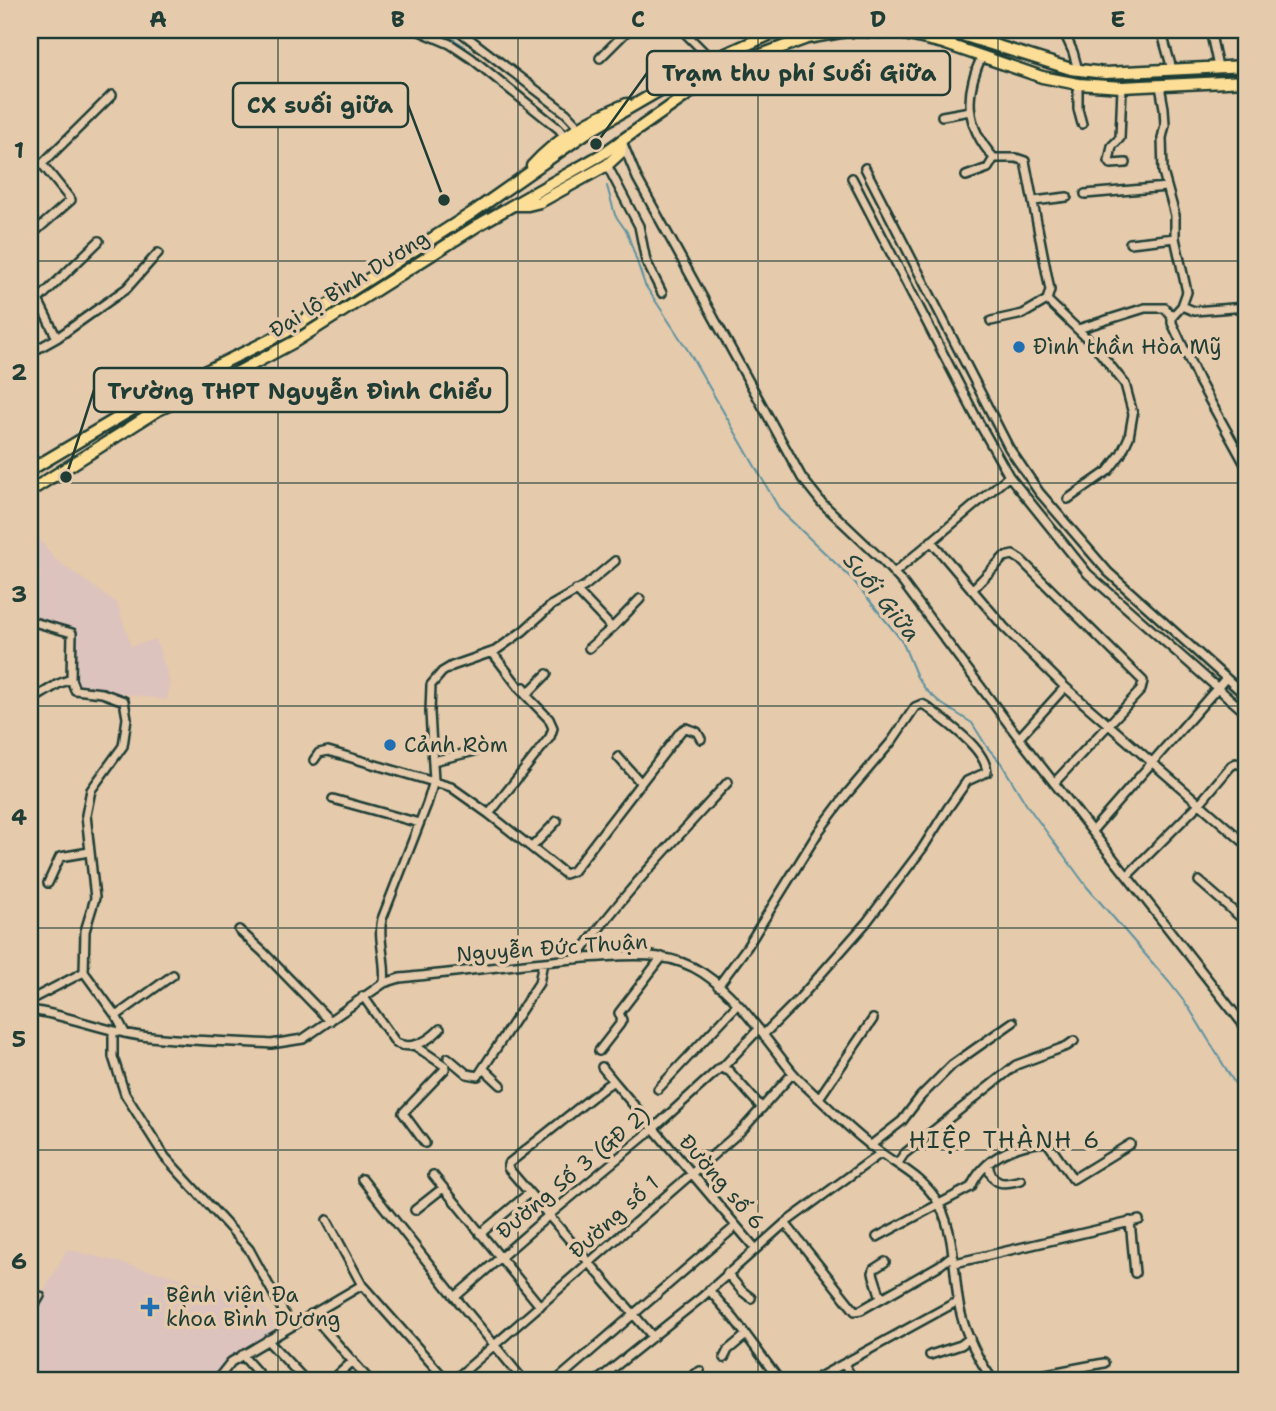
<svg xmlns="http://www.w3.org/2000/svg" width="1276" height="1411" font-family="'Shantell Sans',sans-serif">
  <rect width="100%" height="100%" fill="#e5caac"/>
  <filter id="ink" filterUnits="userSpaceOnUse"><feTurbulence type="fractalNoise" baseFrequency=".0143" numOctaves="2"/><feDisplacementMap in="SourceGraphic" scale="14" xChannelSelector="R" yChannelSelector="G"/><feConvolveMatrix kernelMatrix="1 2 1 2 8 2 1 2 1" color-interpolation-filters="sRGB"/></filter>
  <g filter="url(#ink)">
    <path fill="#ddc3bd" d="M 30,528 L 56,560 L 117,603 L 131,646 L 156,639 L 170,683 L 167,700 L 77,687 L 77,638 L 74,633 L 30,619 L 30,596 L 41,575 L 30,560 Z
      M 67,1249 L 259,1298 L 277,1328 L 227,1360 L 215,1375 L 213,1381 L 30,1381 L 30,1317 Z"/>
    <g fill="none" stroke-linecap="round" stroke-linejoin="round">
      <path stroke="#5e93a1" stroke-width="2" d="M 437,30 L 460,43 L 485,64
        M 494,72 L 536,106
        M 607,186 L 615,215 L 627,232 L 645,285 L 689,352 L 780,510 L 853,580 L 902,641 L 917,677 L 926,690 L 942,704 L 972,723 L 987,747 L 1001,763 L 1026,804 L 1087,887 L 1169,982 L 1189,1008 L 1246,1102"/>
      <defs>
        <path id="minor" d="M 417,30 L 450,44 L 471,58 L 559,129 L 568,141
          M 458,30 L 566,113 L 583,131
          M 682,30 L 712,60
          M 1063,30 L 1073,52 L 1078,70
          M 1161,30 L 1172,69
          M 1210,30 L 1218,67
          M 982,56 C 964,94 965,126 994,158 L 1016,158 L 1025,161 L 1050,290 L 1047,300 L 1023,314 L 991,321
          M 600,58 L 628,30
          M 1078,84 L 1078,109 L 1082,124
          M 1160,86 L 1164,108 L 1165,125 L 1162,138 L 1163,172 L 1175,215 L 1175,238 L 1187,292 L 1182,306 L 1172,317 L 1172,323 L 1199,381 L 1246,466
          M 1122,87 L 1120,138 L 1112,146 L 1109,161 L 1111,164 L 1126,163
          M 942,116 L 970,111
          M 623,144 L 637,178 L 802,478 L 822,503 L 880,558 L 903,583 L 1019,738 L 1246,1028
          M 607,165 L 639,226 L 646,261 L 662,293
          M 865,168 L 1009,448 L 1039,492 L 1108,572 L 1246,696
          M 966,176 L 988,168 L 994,158
          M 852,178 L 978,421 L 1009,476 L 1088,574 L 1246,713
          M 1085,194 L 1167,187
          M 1034,201 L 1067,197
          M 30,236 L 71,200 L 42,164 L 112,95
          M 1130,243 L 1175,238
          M 30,287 L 38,300
          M 1047,300 L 1093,344 L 1125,384 L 1133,414 L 1129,437 L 1121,454 L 1108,471 L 1068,499
          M 1182,306 L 1194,311 L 1246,307
          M 1078,329 L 1145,308 L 1165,308 L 1172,317
          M 57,338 L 127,288 L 158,253
          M 30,353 L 57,338 L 38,300 L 99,241
          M 931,541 L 1004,627 L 1065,687 L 1246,844
          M 894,573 L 1009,476
          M 576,590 L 612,628 L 589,648
          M 972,590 L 1004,557 L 1013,555 L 1021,560 L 1143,681 L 1141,690 L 1054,783
          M 30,621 L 72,633 L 71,679
          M 612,628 L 640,599
          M 524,687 L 528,693 L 547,674
          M 30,701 L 58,684 L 71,679 L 75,690 L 102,693 L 124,701 L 127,718 L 123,746 L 91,790 L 86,815 L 95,898 L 85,931 L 84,972
          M 1019,738 L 1065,687
          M 618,757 L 641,783
          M 314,760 L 319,753 L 328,751 L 451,787 L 489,814 L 565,874 L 573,871 L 681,731 L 686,728 L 697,732 L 701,739
          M 433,761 L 475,751
          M 333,799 L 419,823
          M 489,814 L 550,737 L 553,728 L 549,719 L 521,690 L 492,652
          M 1092,831 L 1226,678
          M 532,847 L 557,821
          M 1127,876 L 1200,803 L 1231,766 L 1236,763 L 1246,767
          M 1199,881 L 1246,922
          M 48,883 L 60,857 L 89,852
          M 239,930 L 263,952 L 330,1021
          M 576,959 C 622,895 676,839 728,782
          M 384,983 C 387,961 377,939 382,919 L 427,804 L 434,781 L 430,712 L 431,685 L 442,672 L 452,666 L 495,651 L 523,631 L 552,605 L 585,586 L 615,561
          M 718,986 L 747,947 L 819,831 L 846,795 L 892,741 L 915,707 L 922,704 L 926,706 C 944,721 985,747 987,772 L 967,781 L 948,808 L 922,849 L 866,923 L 798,1000 L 764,1034
          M 363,996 L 396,1043 C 413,1051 428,1041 440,1029
          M 30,1000 L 84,972 L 116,1016 L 125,1033
          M 30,1010 C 68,1015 103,1031 141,1036 C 183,1041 228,1041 271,1044 L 303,1039 L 384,983 L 400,978 C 462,972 523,963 585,958 C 609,957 635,953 659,957 C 674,959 691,965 703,973 C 738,996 766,1040 792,1072 C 803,1085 817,1096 830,1109 C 842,1121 855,1133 869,1144 C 894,1165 924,1175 940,1206 C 956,1238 953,1276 960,1310 C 965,1333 979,1362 994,1381
          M 116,1016 L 173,975
          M 113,1031 L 113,1057 L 125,1094 L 165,1157 L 249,1249 L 291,1326
          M 414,1045 L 445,1066 L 445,1069 L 403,1113 L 425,1143
          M 599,1051 L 620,1024 L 622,1020 L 619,1013 L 662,957
          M 448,1058 L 467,1074 L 478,1076 L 539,983 L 543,962
          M 602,1067 L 615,1083
          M 722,1068 L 759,1029
          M 484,1069 L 501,1085
          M 658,1089 L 737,1005
          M 819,1098 L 873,1019
          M 870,1146 L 902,1121 L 921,1096 L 952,1065 L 1013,1022
          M 881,1153 L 785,1223 L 855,1311 L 861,1310 L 940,1265 L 953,1255
          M 898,1163 L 904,1154 L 1016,1065 L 1067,1046 L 1074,1041
          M 988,1164 C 992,1186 1003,1185 1021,1180
          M 433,1175 L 540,1306
          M 362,1179 L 455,1297 L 524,1381
          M 415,1210 L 443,1188
          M 327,1220 L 362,1285 L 447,1381
          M 1130,1221 L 1135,1273
          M 480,1234 L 529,1193
          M 877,1237 L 971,1187 C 984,1157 1016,1144 1047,1142 L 1073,1179 L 1130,1144
          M 955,1263 L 1139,1220
          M 727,1273 L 742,1291 L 751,1298
          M 709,1290 L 735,1320 L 780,1381
          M 455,1297 L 548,1216 L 653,1129 L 720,1068 L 729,1071 L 762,1108
          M 881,1298 L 873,1273 L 874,1269 L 885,1262
          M 30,1313 L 40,1296
          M 311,1314 L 370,1381
          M 653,1337 L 508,1168 L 508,1164 L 606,1086 L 612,1082 L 615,1083 L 755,1248
          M 267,1340 L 306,1381
          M 242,1355 L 265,1381
          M 930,1355 L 961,1345 L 970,1338
          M 724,1358 L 728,1350 L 746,1335
          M 844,1364 L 854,1381
          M 609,1372 L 617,1381
          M 216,1381 L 231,1362 L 362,1285
          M 331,1381 L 353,1361
          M 453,1381 L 743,1129 L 793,1073
          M 556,1381 L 736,1226
          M 597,1381 L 701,1298 L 785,1223
          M 681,1381 L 700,1371
          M 812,1381 L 958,1301
          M 1009,1381 L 1104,1363"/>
        <path id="highway" d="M 946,30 L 1071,69 L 1105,73 L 1246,66
          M 532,166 C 556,139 594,117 627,104
          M 514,205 L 528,205 L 540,202 L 607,165 L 620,153 L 622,140
          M 30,470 L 155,396 L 286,332 L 472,213 L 586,133 L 712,60 L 780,30
          M 30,491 L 158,410 L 227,378 L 294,342 L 480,224 L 601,155 L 691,92 L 739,63 L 807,38 L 847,31 L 896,32 L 943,43 L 1042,77 L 1078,84 L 1122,87 L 1246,81"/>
      </defs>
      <use href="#minor" stroke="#1f3d34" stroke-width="12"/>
      <use href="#highway" stroke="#1f3d34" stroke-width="15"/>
      <use href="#minor" stroke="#e5caac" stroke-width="7"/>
      <use href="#highway" stroke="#fdde96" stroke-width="10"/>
    </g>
  </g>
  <path fill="none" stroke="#1f3d34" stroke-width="2" stroke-opacity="0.55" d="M 278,30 L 278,1381M 518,30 L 518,1381M 758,30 L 758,1381M 998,30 L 998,1381M 30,261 L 1246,261M 30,483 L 1246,483M 30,706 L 1246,706M 30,928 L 1246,928M 30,1150 L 1246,1150"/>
  <g fill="#1f6fb2" stroke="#e5caac" stroke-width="2.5">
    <circle cx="1019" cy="347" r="7"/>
    <circle cx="390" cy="745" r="7"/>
    <path d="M146.5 1296.5h7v7h7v7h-7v7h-7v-7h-7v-7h7z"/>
  </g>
  <g text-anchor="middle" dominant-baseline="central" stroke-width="7" stroke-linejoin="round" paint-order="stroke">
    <g font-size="21" fill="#1f3d34" stroke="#e5caac">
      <text transform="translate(349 284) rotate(-32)">Đại lộ Bình Dương</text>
      <text transform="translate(552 948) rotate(-4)">Nguyễn Đức Thuận</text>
      <text transform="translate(573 1173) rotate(-40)">Đường Số 3 (GĐ 2)</text>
      <text transform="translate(722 1182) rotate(49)">Đường số 6</text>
      <text transform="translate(614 1217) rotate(-42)">Đường số 1</text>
    </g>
    <g font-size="21" fill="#1f3d34" stroke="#e5caac" text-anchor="start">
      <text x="1033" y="347">Đình thần Hòa Mỹ</text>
      <text x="404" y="745">Cảnh Ròm</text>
      <text x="166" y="1295">Bệnh viện Đa<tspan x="166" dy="24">khoa Bình Dương</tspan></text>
    </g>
    <g font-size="23" font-style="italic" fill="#24443d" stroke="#e5caac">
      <text transform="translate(882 597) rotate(51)">Suối Giữa</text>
    </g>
    <g font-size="23" letter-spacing="2" fill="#1f3d34" stroke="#e5caac">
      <text x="1005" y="1140">HIỆP THÀNH 6</text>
    </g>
  </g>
  <path fill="none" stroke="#1f3d34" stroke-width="2.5" d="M596 144L647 73M444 200L408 105M66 477L94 390"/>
  <g fill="#1f3d34" stroke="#e5caac" stroke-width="2.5">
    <circle cx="596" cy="144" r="7"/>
    <circle cx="444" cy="200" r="7"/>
    <circle cx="66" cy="477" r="7"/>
  </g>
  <g fill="#e5caac" stroke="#1f3d34" stroke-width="2.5">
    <rect x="647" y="51" width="303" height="44" rx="7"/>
    <rect x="233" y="83" width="175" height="44" rx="7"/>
    <rect x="94" y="368" width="413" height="44" rx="7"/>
  </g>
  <g font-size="23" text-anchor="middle" font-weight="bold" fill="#1f3d34">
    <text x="799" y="81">Trạm thu phí Suối Giữa</text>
    <text x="320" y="113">CX suối giữa</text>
    <text x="300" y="399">Trường THPT Nguyễn Đình Chiểu</text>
  </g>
  <rect width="1276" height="1411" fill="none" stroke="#e5caac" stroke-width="77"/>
  <rect x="38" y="38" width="1200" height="1334" fill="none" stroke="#1f3d34" stroke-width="2.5"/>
  <g font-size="23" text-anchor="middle" font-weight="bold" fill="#1f3d34">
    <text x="158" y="27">A</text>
    <text x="398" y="27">B</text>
    <text x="638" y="27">C</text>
    <text x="878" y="27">D</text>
    <text x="1118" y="27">E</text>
    <text x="19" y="158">1</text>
    <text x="19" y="380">2</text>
    <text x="19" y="602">3</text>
    <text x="19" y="825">4</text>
    <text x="19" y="1047">5</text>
    <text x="19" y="1269">6</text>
  </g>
</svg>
